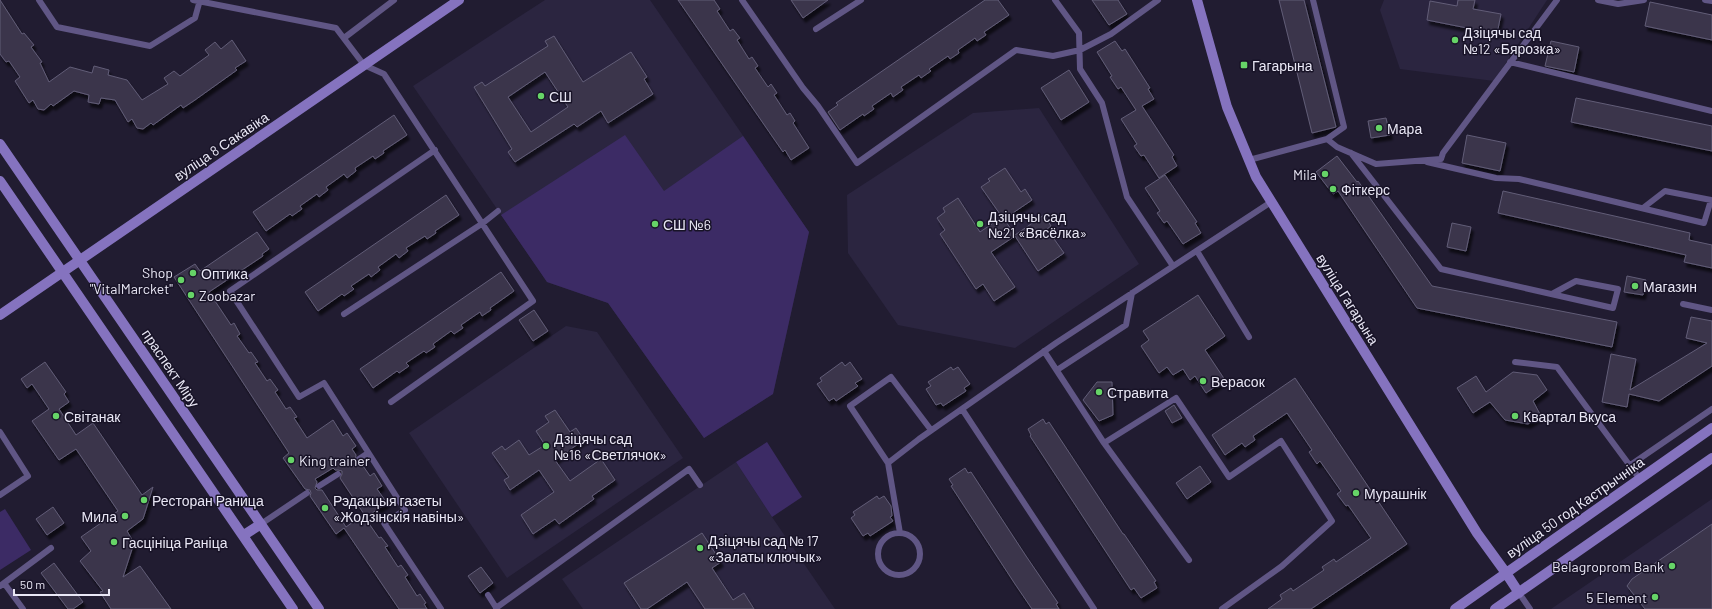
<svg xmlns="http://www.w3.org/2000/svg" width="1712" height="609" font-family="Barlow,sans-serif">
  <defs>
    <filter id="shadow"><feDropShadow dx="2.5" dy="4.5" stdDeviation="1" flood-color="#0009"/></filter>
  </defs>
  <rect width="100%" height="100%" fill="#211c31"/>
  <path fill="#2b2540" d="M 545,0 L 650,0 L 809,232 L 773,394 L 704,438 L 608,303 L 547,282 L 413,86 Z
    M 1384,0 L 1547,0 L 1494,81 L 1400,69 L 1380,10 Z
    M 1039,108 L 1139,264 L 1015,348 L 898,325 L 848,253 L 847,195 L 973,113 Z
    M 566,326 L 597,332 L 683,458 L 507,578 L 409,433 Z
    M 736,462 L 772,517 L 835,609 L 583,609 L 562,579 Z
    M 1712,499 L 1712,609 L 1551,609 Z"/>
  <path fill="#3c2b65" d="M 625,135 L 664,191 L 743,136 L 809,232 L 773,394 L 704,438 L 608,303 L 547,282 L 501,215 Z
    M 767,442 L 802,497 L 772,517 L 736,462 Z
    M 5,509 L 31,550 L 0,570 L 0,512 Z"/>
  <path fill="#3a354c" stroke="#625d77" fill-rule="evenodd" filter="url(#shadow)" d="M 0,0 L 22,34 L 24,33 L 34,45 L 31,47 L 42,62 L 40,63 L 49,82 L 70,67 L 92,73 L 94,66 L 109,70 L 108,75 L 127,80 L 142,100 L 168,84 L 164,78 L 174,71 L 180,76 L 209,55 L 205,50 L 215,42 L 221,49 L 232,40 L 246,61 L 235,68 L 237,70 L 195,100 L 183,108 L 181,105 L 153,125 L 151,123 L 143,129 L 137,128 L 132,119 L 128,122 L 115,100 L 101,98 L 99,104 L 88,102 L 89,95 L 74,91 L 53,106 L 51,104 L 44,110 L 38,109 L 33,100 L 29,103 L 15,81 L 20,77 L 9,61 L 6,62 L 0,54 Z
    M 678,0 L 714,0 L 720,9 L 717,11 L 730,31 L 733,29 L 740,38 L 737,40 L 749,59 L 752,57 L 758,66 L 755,68 L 768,87 L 771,84 L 777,93 L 774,95 L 787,115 L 790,113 L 795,121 L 793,123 L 809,148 L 791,160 L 785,150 L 783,152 Z
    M 791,0 L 828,0 L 803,18 Z
    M 985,0 L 998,0 L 1009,15 L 984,32 L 986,35 L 977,41 L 975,38 L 958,50 L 959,53 L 950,59 L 948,56 L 929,69 L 931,71 L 921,78 L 919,75 L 901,87 L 903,90 L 893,97 L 891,93 L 872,106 L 874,109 L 864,116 L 863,114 L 840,130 L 828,112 L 838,105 L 836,103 Z
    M 1092,0 L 1118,0 L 1127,14 L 1109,25 Z
    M 1279,0 L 1304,0 L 1336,127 L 1312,133 Z
    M 1458,0 L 1475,0 L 1473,9 L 1501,14 L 1497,34 L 1427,20 L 1430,1 L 1457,6 Z
    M 1650,2 L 1712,15 L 1712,40 L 1645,26 Z
    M 554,36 L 583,82 L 631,52 L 647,77 L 644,79 L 653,94 L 608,123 L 601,111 L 577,127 L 574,124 L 515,162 L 508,152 L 512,149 L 474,87 L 482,82 L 485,86 L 548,46 L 545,41 ZM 545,72 L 568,107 L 531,132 L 508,97 Z
    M 1115,41 L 1122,51 L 1125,49 L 1150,88 L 1148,89 L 1154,99 L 1142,106 L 1174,155 L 1172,157 L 1177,166 L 1159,178 L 1144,155 L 1141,156 L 1134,146 L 1137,144 L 1121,119 L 1136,110 L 1121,87 L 1118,89 L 1110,77 L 1112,76 L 1097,52 Z
    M 1551,41 L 1579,47 L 1574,72 L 1545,66 Z
    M 1069,70 L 1089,102 L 1061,120 L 1041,88 Z
    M 1576,98 L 1712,126 L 1712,151 L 1571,122 Z
    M 394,115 L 407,135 L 383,151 L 384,153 L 375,159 L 373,156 L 355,168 L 356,171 L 347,178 L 344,174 L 326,187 L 328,190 L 319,197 L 317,194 L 300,206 L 302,209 L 292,216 L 290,214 L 266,231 L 253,212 Z
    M 1386,118 L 1390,135 L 1371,138 L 1368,121 Z
    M 1467,135 L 1506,143 L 1500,171 L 1462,163 Z
    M 1337,156 L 1357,182 L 1358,181 L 1432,286 L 1617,322 L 1612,347 L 1417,308 L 1338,191 L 1333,194 L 1316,172 Z
    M 1005,168 L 1021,192 L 1025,189 L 1032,200 L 1004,219 L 1015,235 L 1044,215 L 1051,226 L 1047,229 L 1064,253 L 1038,271 L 1015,236 L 991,252 L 1015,287 L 994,301 L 983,284 L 976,289 L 940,234 L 945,230 L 937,218 L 945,212 L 943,208 L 958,198 L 980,232 L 1002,217 L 981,187 L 990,181 L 988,179 Z
    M 1165,175 L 1197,222 L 1195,223 L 1201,233 L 1183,244 L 1167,221 L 1164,223 L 1157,213 L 1160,211 L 1145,188 Z
    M 1503,191 L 1690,233 L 1689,240 L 1712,245 L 1712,268 L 1684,262 L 1686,255 L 1498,213 Z
    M 446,195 L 459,215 L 435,231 L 436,233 L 427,239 L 425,236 L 406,248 L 408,251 L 399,258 L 396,254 L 378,267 L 380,270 L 371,277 L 369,274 L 351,286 L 354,289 L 344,296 L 342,294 L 318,311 L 305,292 Z
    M 1452,223 L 1471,227 L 1466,251 L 1447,247 Z
    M 257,232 L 269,249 L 262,254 L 263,256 L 209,292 L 231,325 L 234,323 L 240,334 L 237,336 L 249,353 L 251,352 L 258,362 L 255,363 L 267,381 L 270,379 L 278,390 L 275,392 L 286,409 L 290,407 L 297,417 L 294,418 L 307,438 L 333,420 L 343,436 L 347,433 L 356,446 L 352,449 L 356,455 L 355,461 L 357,463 L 361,463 L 370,476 L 374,473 L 382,486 L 377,489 L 387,503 L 366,517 L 340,478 L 342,474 L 342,471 L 338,470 L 335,470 L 333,468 L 315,479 L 317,482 L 315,488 L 317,490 L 322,490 L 346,527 L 363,515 L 379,538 L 381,537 L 388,546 L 385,547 L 398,567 L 401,565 L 408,575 L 405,577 L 417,596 L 420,594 L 426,603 L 424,604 L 427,609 L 399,609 L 344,528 L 336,534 L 310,496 L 311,493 L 310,490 L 305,489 L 283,458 L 289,453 L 174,277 L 195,264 L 200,271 Z
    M 501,272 L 514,291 L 490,308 L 491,310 L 482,316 L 480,312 L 461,325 L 463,328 L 454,334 L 451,331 L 433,344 L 435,347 L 426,353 L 424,351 L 406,363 L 409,366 L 399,373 L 397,371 L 373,388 L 360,369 Z
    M 1627,276 L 1646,280 L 1643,295 L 1624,292 Z
    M 1198,295 L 1225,336 L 1205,350 L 1225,380 L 1206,393 L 1195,376 L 1190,380 L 1183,369 L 1173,375 L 1167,367 L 1159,373 L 1141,346 L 1149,340 L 1143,331 Z
    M 534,310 L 548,331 L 533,341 L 519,320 Z
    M 1691,317 L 1712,321 L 1712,366 L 1659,401 L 1629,394 L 1627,407 L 1602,402 L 1611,354 L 1636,359 L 1630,390 L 1707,343 L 1686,338 Z
    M 45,362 L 66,392 L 64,394 L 69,402 L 59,409 L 76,435 L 93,423 L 142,495 L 153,487 L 143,519 L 127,531 L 134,543 L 123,577 L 140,566 L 171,609 L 111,609 L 100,592 L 103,591 L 80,561 L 91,551 L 81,537 L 118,511 L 76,449 L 59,460 L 32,421 L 49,409 L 32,384 L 27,388 L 21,379 Z
    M 842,362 L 845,366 L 850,362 L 862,379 L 855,383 L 858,386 L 836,401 L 834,398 L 829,401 L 817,384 L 822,381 L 820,378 Z
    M 951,367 L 953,370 L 958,367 L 970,384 L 964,388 L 966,391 L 943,406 L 941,403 L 936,405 L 926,389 L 931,386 L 928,382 Z
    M 1513,372 L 1537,375 L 1547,390 L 1533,401 L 1541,416 L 1528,424 L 1505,420 L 1490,402 L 1473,413 L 1457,388 L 1476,376 L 1486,392 Z
    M 1295,378 L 1407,544 L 1311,609 L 1268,609 L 1282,599 L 1280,595 L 1291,588 L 1293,591 L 1324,570 L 1322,567 L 1334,559 L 1336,562 L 1371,538 L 1348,505 L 1346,506 L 1337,494 L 1341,491 L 1320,461 L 1317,464 L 1309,452 L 1312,450 L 1287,413 L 1253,436 L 1255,440 L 1245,447 L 1242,443 L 1225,455 L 1212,435 Z
    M 1097,382 L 1112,382 L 1113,415 L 1099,421 L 1083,400 Z
    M 1174,405 L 1182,418 L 1172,423 L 1165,411 Z
    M 555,410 L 570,432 L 576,428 L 584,440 L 555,460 L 570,481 L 601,459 L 615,480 L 592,496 L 594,499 L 559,524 L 555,519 L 533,534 L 521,515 L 554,492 L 539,470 L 510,490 L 504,480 L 509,477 L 492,453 L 502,446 L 505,450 L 519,440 L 529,455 L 545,445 L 536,431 L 549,422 L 545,416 Z
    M 1043,419 L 1046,424 L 1049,422 L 1123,534 L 1124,534 L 1156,581 L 1154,582 L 1157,588 L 1141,598 L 1134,588 L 1131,590 L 1030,436 L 1031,435 L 1028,429 Z
    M 1200,466 L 1211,482 L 1187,499 L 1176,483 Z
    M 965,468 L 968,473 L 971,472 L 1026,556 L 1058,603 L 1056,604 L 1059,609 L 1032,609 L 1015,584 L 951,486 L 953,485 L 949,479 Z
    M 877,496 L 879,499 L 884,496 L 891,506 L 892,516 L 890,517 L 893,521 L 870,536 L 868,533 L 863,536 L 851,518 L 855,515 L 853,512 Z
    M 53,507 L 64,523 L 47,535 L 36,519 Z
    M 1712,524 L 1712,609 L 1645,609 L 1627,586 L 1632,579 Z
    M 702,533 L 721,562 L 712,568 L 733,600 L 744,593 L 754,609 L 705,609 L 687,582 L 647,609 L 641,609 L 624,583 Z
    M 54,563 L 83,602 L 73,609 L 68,609 L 41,573 Z
    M 481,567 L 493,583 L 480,593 L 468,576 Z"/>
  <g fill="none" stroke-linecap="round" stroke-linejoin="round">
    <path stroke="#605685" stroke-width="6" d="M 39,0 L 57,27 L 150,46 L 195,18 L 200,0
      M 193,0 L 336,28 L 364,65 L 384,74 L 533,301 L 391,402
      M 742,0 L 803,88 L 818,106 L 857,163 L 1016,50 L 1053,56 L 1080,50 L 1111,34 L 1158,0
      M 1055,0 L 1079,33 L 1080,69 L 1102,103 L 1127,197 L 1173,266
      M 1313,0 L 1344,127 L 1327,139
      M 1598,0 L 1618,4 L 1644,0
      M 1705,0 L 1712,1
      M 816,29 L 861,0
      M 344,38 L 394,0
      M 1510,62 L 1712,111
      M 435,150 L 230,291 L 299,397 L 324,383 L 405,510 L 384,523 L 441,609
      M 1351,153 L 1441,269 L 1613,308 L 1618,289 L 1576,281 L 1552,294
      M 1249,160 L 1327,139 L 1337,147 L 1376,164 L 1441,159 L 1443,153 L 1557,0
      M 1427,162 L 1496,178 L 1519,179 L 1704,223 L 1711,200 L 1665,191 L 1643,208
      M 1197,251 L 1249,337
      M 1683,304 L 1712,310
      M 344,314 L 483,223 L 498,211
      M 1044,351 L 1104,443 L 1189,560
      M 1515,362 L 1557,367 L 1639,478
      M 1057,370 L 1126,325 L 1132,293
      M 962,409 L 1094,609
      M 0,432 L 28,476 L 0,495
      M 1104,443 L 1176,398 L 1229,477 L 1281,441 L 1332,521 L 1282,566 L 1222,609
      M 359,459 L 368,453
      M 888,463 L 919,439 L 1056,343 L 1271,202
      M 1629,466 L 1712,409
      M 319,486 L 338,474
      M 261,524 L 307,493
      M 900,533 L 888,463 L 850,406 L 891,377 L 931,430
      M878 554a21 21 0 1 1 42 0a21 21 0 1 1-42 0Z
      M 4,583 L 23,609
      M 0,586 L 51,548
      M 1519,593 L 1530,609
      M 488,595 L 497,609
      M 496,608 L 689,469 L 700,485"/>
    <path stroke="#8573bf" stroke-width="10" d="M 1197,0 L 1227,107 L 1256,177 L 1477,533 L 1506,573 L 1519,593
      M 0,144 L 319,609
      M 0,181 L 293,609
      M 0,315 L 459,0
      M 244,535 L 261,524
      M 1455,609 L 1712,428
      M 1495,609 L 1712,458"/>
  </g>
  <g fill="#66d467" stroke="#181327" stroke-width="1.5">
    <circle cx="1455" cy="40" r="4"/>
    <rect x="1240" y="61" width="8" height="8" rx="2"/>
    <circle cx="541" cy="96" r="4"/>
    <circle cx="1379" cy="128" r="4"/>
    <circle cx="1325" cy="174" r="4"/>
    <circle cx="1333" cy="189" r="4"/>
    <circle cx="655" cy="224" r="4"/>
    <circle cx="980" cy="224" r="4"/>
    <circle cx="193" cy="273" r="4"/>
    <circle cx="181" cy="280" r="4"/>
    <circle cx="1635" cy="286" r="4"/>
    <circle cx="191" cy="295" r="4"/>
    <circle cx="1203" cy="381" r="4"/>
    <circle cx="1099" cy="392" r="4"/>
    <circle cx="56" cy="416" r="4"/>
    <circle cx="1515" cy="416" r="4"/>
    <circle cx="546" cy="446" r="4"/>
    <circle cx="291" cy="460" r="4"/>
    <circle cx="1356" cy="493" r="4"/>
    <circle cx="144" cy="500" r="4"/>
    <circle cx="325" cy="508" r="4"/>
    <circle cx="125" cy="516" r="4"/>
    <circle cx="114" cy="542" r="4"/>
    <circle cx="700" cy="548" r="4"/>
    <circle cx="1672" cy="566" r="4"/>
    <circle cx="1655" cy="597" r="4"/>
  </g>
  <g text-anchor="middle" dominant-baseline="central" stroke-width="3" stroke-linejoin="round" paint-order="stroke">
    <g font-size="14" fill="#e9e7f5" stroke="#181327" text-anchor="start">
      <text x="1463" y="32">Дзіцячы сад<tspan x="1463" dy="16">№12 «Бярозка»</tspan></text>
      <text x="1252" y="65">Гагарына</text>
      <text x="549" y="96">СШ</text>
      <text x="1387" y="128">Мара</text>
      <text x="1317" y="174" text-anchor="end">Mila</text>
      <text x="1341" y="189">Фіткерс</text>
      <text x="988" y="216">Дзіцячы сад<tspan x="988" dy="16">№21 «Вясёлка»</tspan></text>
      <text x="663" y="224">СШ №6</text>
      <text x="173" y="272" text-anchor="end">Shop<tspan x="173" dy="16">"VitalMarcket"</tspan></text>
      <text x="201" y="273">Оптика</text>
      <text x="1643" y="286">Магазин</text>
      <text x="199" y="295">Zoobazar</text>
      <text x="1211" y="381">Верасок</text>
      <text x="1107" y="392">Стравита</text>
      <text x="64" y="416">Світанак</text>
      <text x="1523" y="416">Квартал Вкуса</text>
      <text x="554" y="438">Дзіцячы сад<tspan x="554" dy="16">№16 «Светлячок»</tspan></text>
      <text x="299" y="460">King trainer</text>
      <text x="1364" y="493">Мурашнік</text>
      <text x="152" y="500">Ресторан Раница</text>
      <text x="333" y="500">Рэдакцыя газеты<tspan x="333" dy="16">«Жодзінскія навіны»</tspan></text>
      <text x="117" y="516" text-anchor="end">Мила</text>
      <text x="708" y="540">Дзіцячы сад № 17<tspan x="708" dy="16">«Залаты ключык»</tspan></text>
      <text x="122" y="542">Гасцініца Раніца</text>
      <text x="1664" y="566" text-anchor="end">Belagroprom Bank</text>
      <text x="1647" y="597" text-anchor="end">5 Element</text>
    </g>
    <g font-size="14" fill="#e9e7f5" stroke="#181327">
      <text transform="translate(221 146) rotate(-34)">вуліца 8 Сакавіка</text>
      <text transform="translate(1348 299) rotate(58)">вуліца Гагарына</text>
      <text transform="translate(171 368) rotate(56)">праспект Міру</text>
      <text transform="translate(1575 507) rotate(-35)">вуліца 50 год Кастрычніка</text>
    </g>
  </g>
  <path d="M14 589v6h95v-6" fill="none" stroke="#e9e7f5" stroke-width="2"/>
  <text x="20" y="589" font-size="12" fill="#e9e7f5" stroke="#181327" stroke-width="3" paint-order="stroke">50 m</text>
</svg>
